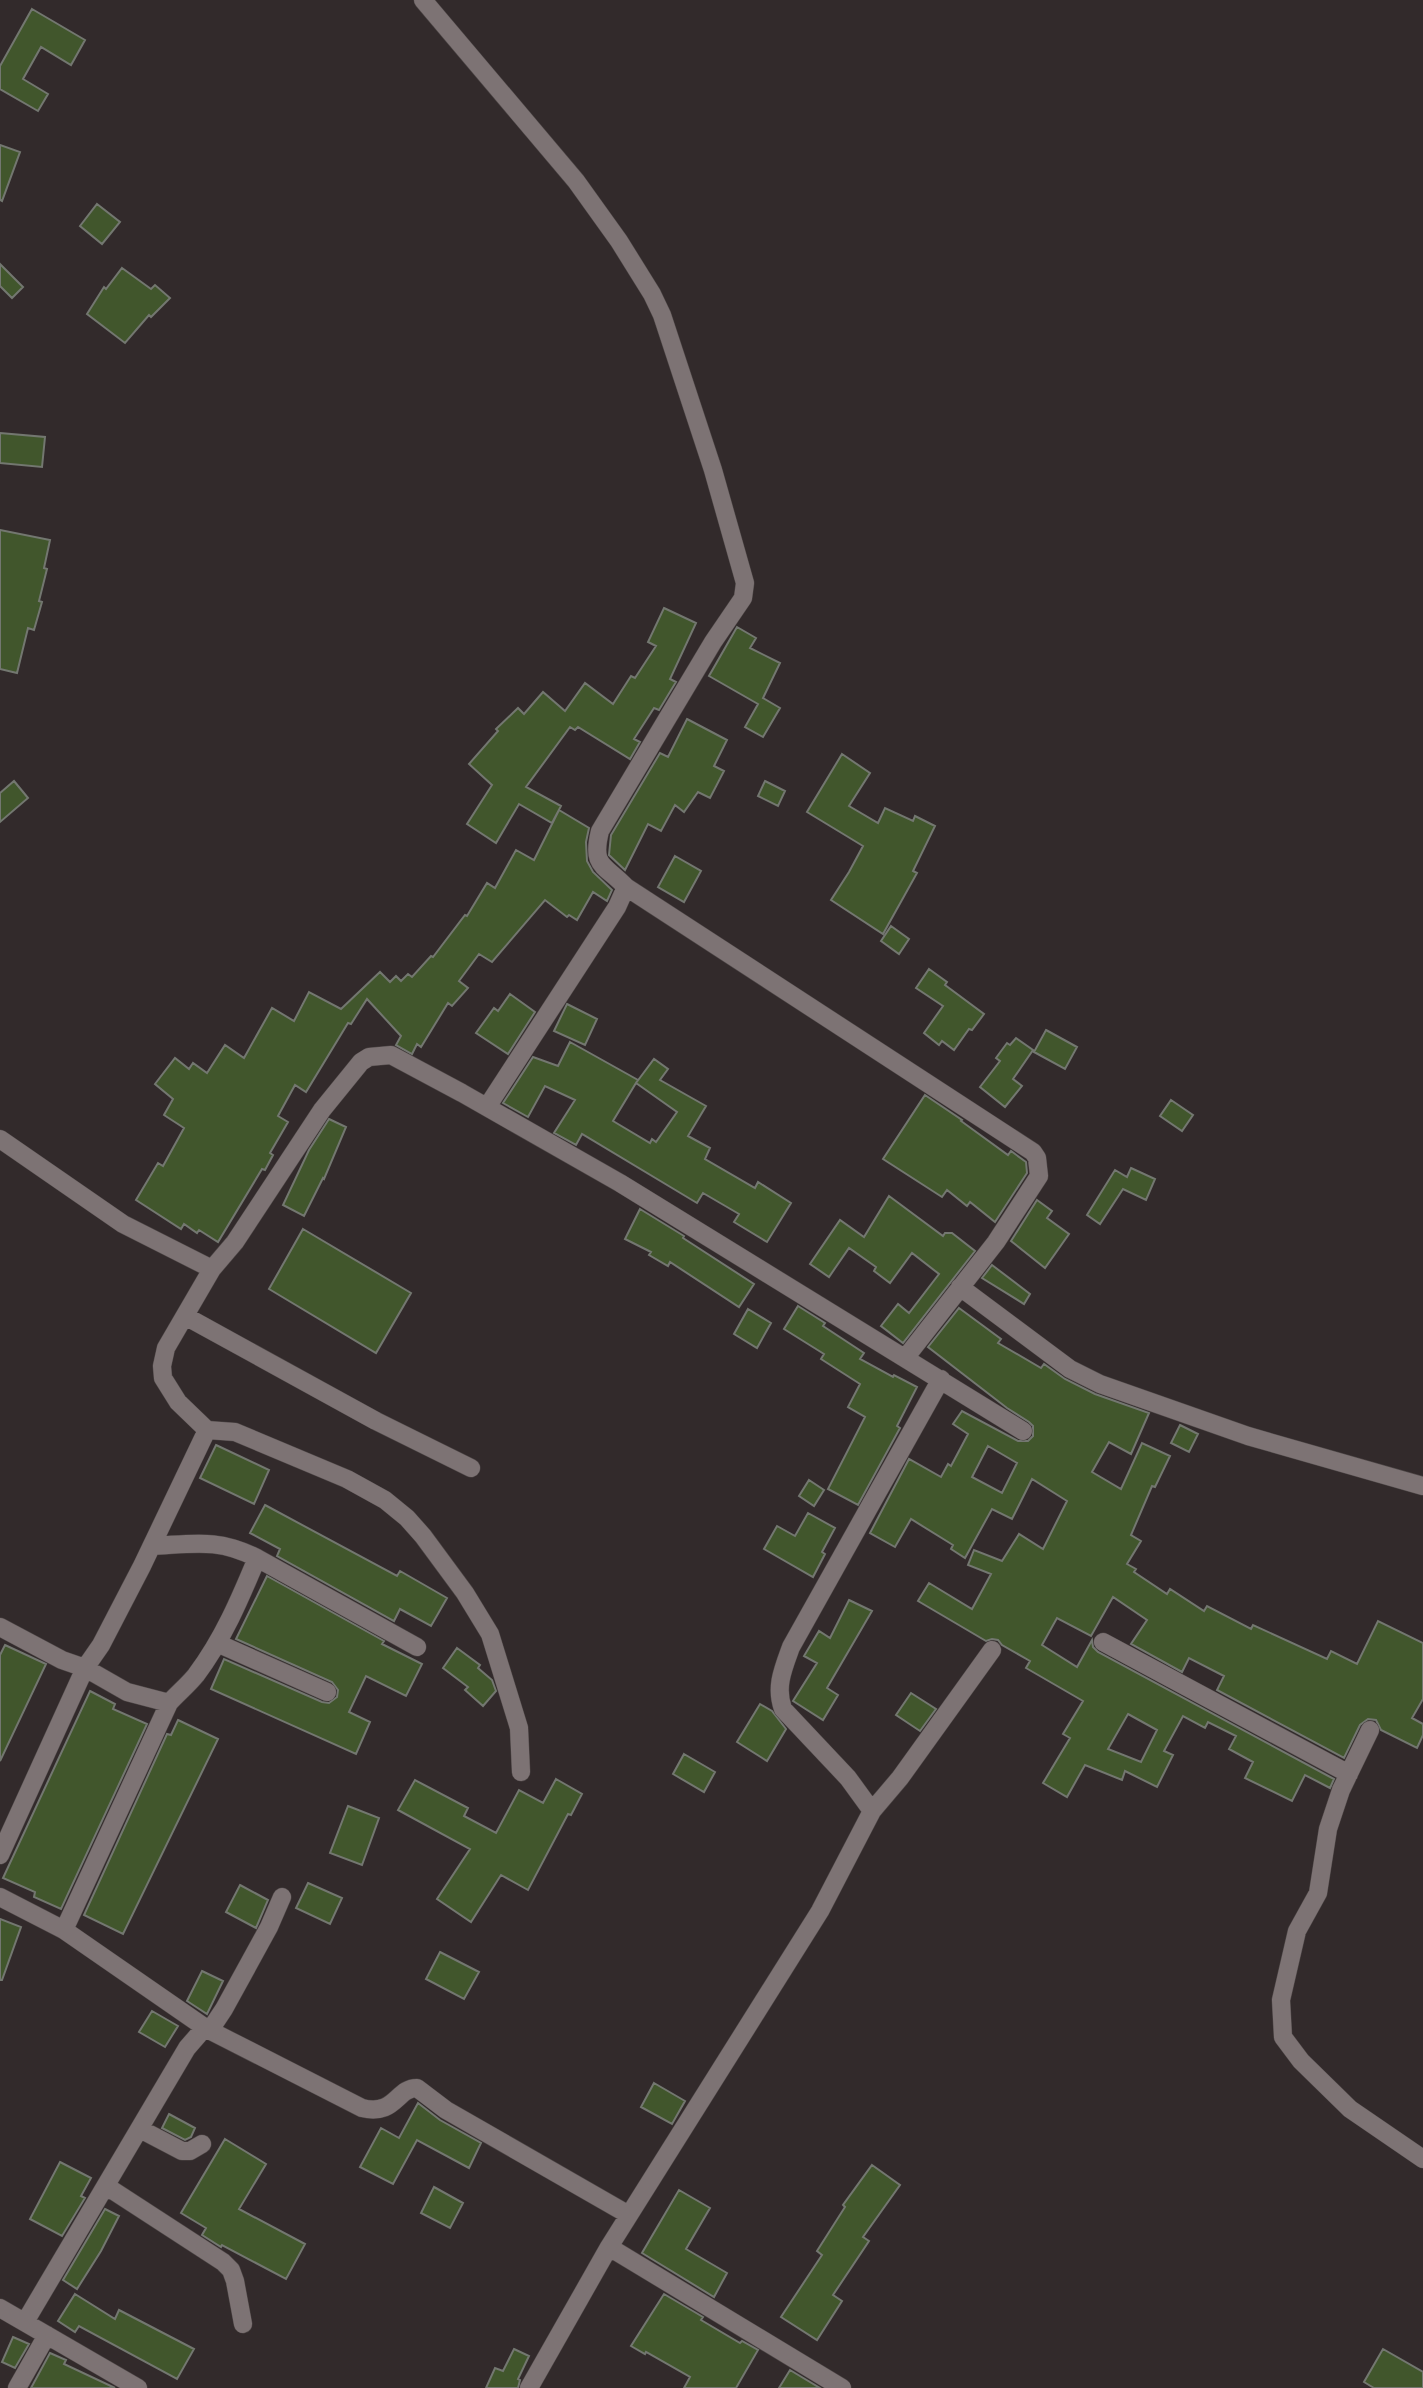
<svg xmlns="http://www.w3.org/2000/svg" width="1423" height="2388" font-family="'Noto Sans',sans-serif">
  <rect width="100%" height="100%" fill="#322a2b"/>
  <path fill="#41562c" stroke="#737770" stroke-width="2" fill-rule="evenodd" d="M 32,9 L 85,40 L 71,65 L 41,47 L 23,79 L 48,94 L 38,111 L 0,89 L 0,66 Z
    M 0,145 L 20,152 L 2,201 L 0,200 Z
    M 97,204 L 120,222 L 102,244 L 80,226 Z
    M 0,264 L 23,287 L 12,298 L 0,286 Z
    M 122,268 L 151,289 L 155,285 L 170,298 L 151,317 L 149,315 L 125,343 L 87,314 L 104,287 L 106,289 Z
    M 0,433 L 45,437 L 42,467 L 0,463 Z
    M 0,530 L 50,540 L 44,568 L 47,569 L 39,601 L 42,602 L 34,630 L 28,628 L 17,673 L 0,669 Z
    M 664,608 L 696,623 L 670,679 L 676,682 L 659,710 L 654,708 L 634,739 L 640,742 L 630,759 L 578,727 L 575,730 L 570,727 L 526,787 L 561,806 L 552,823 L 519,804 L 496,843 L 467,824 L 492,785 L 469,764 L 498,731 L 496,729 L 518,708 L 524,714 L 543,692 L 565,711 L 585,683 L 613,704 L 631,676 L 635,678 L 656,646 L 648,642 Z
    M 737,627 L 756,638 L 750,648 L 780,663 L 763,698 L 780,708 L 763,737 L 745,727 L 758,704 L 709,676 Z
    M 687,719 L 727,740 L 714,766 L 724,771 L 710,798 L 698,792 L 684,812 L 675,805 L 661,831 L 648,824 L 625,870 L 609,855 L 611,835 L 660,753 L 668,757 Z
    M 842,754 L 870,773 L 849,806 L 878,823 L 885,808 L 913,821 L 915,816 L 935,826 L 913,871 L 917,873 L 883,934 L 831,900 L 849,872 L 863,846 L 807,812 Z
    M 14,781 L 28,798 L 0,822 L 0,793 Z
    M 765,781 L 785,791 L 778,806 L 758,796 Z
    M 559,810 L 589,828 L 586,842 L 587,861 L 593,872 L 612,890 L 607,901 L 593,892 L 577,920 L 569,915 L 567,917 L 545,900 L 492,962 L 479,954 L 459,981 L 468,988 L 452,1006 L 448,1003 L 421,1047 L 417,1044 L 412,1054 L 396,1045 L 401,1036 L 367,999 L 351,1024 L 348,1023 L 306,1092 L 295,1085 L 278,1116 L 288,1122 L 270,1153 L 273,1155 L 265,1170 L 262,1169 L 218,1242 L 199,1230 L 197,1233 L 184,1224 L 181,1229 L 136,1200 L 158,1163 L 163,1166 L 184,1128 L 164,1115 L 173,1099 L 155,1084 L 175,1058 L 189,1069 L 193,1063 L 207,1073 L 225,1045 L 244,1058 L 272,1008 L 294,1021 L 309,992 L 341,1009 L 380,972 L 390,982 L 396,976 L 401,981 L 408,974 L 412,977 L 431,956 L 433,957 L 465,915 L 467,916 L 487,883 L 495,888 L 516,850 L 534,860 Z
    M 675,856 L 701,871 L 684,902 L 658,887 Z
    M 891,926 L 909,939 L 899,954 L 881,941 Z
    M 929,969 L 947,982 L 945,985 L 984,1014 L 972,1030 L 969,1029 L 954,1050 L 942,1041 L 939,1045 L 924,1033 L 943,1006 L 916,988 Z
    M 510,994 L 535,1012 L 508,1054 L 476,1033 L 494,1008 L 498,1011 Z
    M 567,1004 L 597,1019 L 585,1045 L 554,1031 Z
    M 1046,1030 L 1077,1047 L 1065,1069 L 1034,1052 Z
    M 1016,1038 L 1033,1050 L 1013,1079 L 1022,1086 L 1005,1107 L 980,1087 L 1000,1061 L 996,1058 L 1007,1043 L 1010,1045 Z
    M 570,1042 L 638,1080 L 636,1083 L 654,1059 L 668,1069 L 660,1080 L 706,1106 L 688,1136 L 710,1148 L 705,1159 L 755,1188 L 758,1182 L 791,1203 L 767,1242 L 734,1222 L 739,1214 L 703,1193 L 697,1203 L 582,1134 L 576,1145 L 554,1133 L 575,1100 L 545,1086 L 528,1117 L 503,1103 L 533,1057 L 558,1066 ZM 636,1083 L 677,1112 L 656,1142 L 652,1139 L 650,1143 L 613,1121 Z
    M 925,1095 L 962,1120 L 961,1121 L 1008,1155 L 1011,1151 L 1026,1162 L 1027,1173 L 995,1222 L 970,1202 L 967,1206 L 947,1190 L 942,1197 L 883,1159 Z
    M 1171,1100 L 1193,1115 L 1182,1131 L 1160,1116 Z
    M 329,1119 L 346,1127 L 324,1179 L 323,1178 L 304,1216 L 283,1205 L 309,1150 Z
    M 1131,1168 L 1155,1179 L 1146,1200 L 1123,1189 L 1100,1224 L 1087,1215 L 1115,1170 L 1127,1177 Z
    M 889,1196 L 943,1236 L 945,1233 L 952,1233 L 975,1251 L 903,1343 L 881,1326 L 898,1304 L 909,1313 L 939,1274 L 912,1253 L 890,1283 L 874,1271 L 876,1267 L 849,1248 L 829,1277 L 810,1264 L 840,1220 L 864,1237 Z
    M 1037,1200 L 1052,1211 L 1047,1218 L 1069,1234 L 1045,1268 L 1011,1241 Z
    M 640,1209 L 684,1236 L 683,1238 L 754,1284 L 739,1307 L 670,1262 L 668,1266 L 649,1255 L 651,1252 L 625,1239 Z
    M 303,1229 L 411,1293 L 376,1353 L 269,1289 Z
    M 992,1265 L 1030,1294 L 1024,1304 L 982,1278 Z
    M 798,1306 L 825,1323 L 823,1326 L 864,1353 L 860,1359 L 893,1377 L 894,1375 L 917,1387 L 897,1426 L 900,1428 L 858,1505 L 828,1489 L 865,1417 L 848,1407 L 860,1384 L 821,1359 L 824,1354 L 784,1329 Z
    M 959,1308 L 1001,1339 L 998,1343 L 1041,1368 L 1044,1364 L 1065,1379 L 1095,1394 L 1149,1413 L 1131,1454 L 1109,1442 L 1092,1472 L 1121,1489 L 1142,1443 L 1170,1456 L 1155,1487 L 1152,1486 L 1131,1535 L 1141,1541 L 1127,1564 L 1136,1569 L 1134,1572 L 1167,1594 L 1170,1589 L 1204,1611 L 1207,1606 L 1251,1629 L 1253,1625 L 1327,1659 L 1331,1651 L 1357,1664 L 1378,1621 L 1423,1643 L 1423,1699 L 1412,1718 L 1423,1724 L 1423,1735 L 1417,1748 L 1381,1730 L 1376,1720 L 1368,1719 L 1360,1725 L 1344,1758 L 1217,1690 L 1224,1676 L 1189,1658 L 1182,1672 L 1131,1644 L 1147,1620 L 1113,1597 L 1091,1636 L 1057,1618 L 1042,1645 L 1077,1667 L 1092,1640 L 1093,1647 L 1098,1652 L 1334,1779 L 1330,1788 L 1305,1775 L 1292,1801 L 1245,1778 L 1253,1762 L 1229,1749 L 1236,1736 L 1208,1722 L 1205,1728 L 1183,1716 L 1164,1751 L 1173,1755 L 1157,1787 L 1125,1771 L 1122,1780 L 1085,1765 L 1067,1797 L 1043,1783 L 1070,1738 L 1063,1734 L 1083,1701 L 1026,1668 L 1030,1661 L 1002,1645 L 998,1640 L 992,1639 L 986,1641 L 918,1601 L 929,1583 L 972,1609 L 991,1574 L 968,1565 L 974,1550 L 1002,1561 L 1019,1534 L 1043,1549 L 1067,1501 L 1032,1479 L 1012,1519 L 992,1509 L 965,1558 L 951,1549 L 953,1545 L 911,1519 L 895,1547 L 870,1533 L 909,1459 L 941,1477 L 948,1464 L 951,1466 L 968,1434 L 953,1424 L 962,1411 L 1018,1441 L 1028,1441 L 1033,1436 L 1033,1426 L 1029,1422 L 1007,1408 L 928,1347 ZM 988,1446 L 1017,1463 L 1002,1493 L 972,1477 ZM 1128,1714 L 1157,1730 L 1141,1762 L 1108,1749 Z
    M 748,1309 L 771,1323 L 757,1348 L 734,1334 Z
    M 1180,1425 L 1198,1434 L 1189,1452 L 1171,1443 Z
    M 216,1445 L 269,1470 L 254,1504 L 200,1478 Z
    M 809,1480 L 824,1490 L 814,1506 L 799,1496 Z
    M 265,1505 L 397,1576 L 400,1571 L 447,1598 L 431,1626 L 400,1609 L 394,1621 L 277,1556 L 280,1549 L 250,1533 Z
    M 808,1513 L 835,1528 L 822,1552 L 825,1554 L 813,1577 L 764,1549 L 777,1526 L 795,1536 Z
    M 267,1576 L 384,1641 L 382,1644 L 422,1664 L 406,1696 L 366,1676 L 349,1712 L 370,1722 L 356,1754 L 211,1689 L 224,1659 L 322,1702 L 329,1703 L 337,1697 L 338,1690 L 332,1682 L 236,1639 Z
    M 849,1600 L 872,1611 L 827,1688 L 838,1695 L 823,1720 L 793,1701 L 817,1663 L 804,1656 L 819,1631 L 830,1638 Z
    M 5,1645 L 46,1664 L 0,1761 L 0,1655 Z
    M 457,1648 L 480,1665 L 478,1668 L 492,1680 L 496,1691 L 483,1706 L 465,1690 L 468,1687 L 443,1668 Z
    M 90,1691 L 115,1704 L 113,1709 L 147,1724 L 61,1909 L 34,1897 L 35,1892 L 3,1878 Z
    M 911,1693 L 936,1709 L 920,1731 L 896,1715 Z
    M 760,1704 L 772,1711 L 786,1729 L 767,1761 L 737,1742 Z
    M 178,1720 L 218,1739 L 123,1934 L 84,1915 L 167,1734 L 171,1735 Z
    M 684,1754 L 715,1772 L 704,1792 L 673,1774 Z
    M 556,1779 L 582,1794 L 571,1815 L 568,1814 L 528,1890 L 501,1875 L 471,1922 L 437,1899 L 470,1849 L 398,1810 L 415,1780 L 468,1808 L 464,1816 L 496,1833 L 519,1790 L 543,1803 Z
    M 348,1806 L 379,1818 L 362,1865 L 330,1853 Z
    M 308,1883 L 342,1898 L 330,1924 L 296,1908 Z
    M 240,1885 L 268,1900 L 256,1928 L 226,1912 Z
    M 0,1919 L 21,1927 L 2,1980 L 0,1980 Z
    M 440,1952 L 479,1972 L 464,1999 L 426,1979 Z
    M 202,1971 L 223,1981 L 207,2014 L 187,2001 Z
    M 152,2011 L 178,2026 L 165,2047 L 139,2032 Z
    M 654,2083 L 685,2101 L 672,2124 L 641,2107 Z
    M 418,2103 L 440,2120 L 481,2143 L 469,2168 L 417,2140 L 393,2184 L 360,2167 L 381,2128 L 399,2138 Z
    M 169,2114 L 195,2128 L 191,2137 L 185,2140 L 162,2128 Z
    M 225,2139 L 266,2164 L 239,2209 L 305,2244 L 286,2279 L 222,2245 L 221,2247 L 202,2235 L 206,2228 L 181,2213 Z
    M 60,2162 L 91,2178 L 81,2196 L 85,2198 L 62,2236 L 30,2219 Z
    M 872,2165 L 900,2185 L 863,2237 L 869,2241 L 833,2295 L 842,2301 L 817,2340 L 781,2317 L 822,2255 L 817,2251 L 845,2207 L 843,2205 Z
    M 434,2187 L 463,2203 L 450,2228 L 421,2213 Z
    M 679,2190 L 710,2208 L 686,2249 L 727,2273 L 714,2297 L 642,2253 Z
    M 105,2209 L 119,2216 L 101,2251 L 77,2289 L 63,2280 Z
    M 75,2294 L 115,2319 L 119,2310 L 194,2349 L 177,2379 L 79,2326 L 75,2332 L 58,2321 Z
    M 664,2294 L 703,2317 L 701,2320 L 740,2343 L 742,2341 L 758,2350 L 736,2388 L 684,2388 L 690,2377 L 646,2352 L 645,2354 L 631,2346 Z
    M 13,2337 L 29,2344 L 15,2368 L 2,2362 Z
    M 514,2349 L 529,2356 L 518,2379 L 520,2380 L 518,2388 L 486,2388 L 495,2368 L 503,2371 Z
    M 1383,2349 L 1423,2372 L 1423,2388 L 1374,2388 L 1364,2382 Z
    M 50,2353 L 66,2360 L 64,2364 L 115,2388 L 31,2388 Z
    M 790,2370 L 820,2388 L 779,2388 Z"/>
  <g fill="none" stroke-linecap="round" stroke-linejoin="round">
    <defs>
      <path id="street" d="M 423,0 L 576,181 L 619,241 L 652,294 L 662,315 L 713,470 L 745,583 L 743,598 L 713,642 L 600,831 C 591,867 604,864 626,887 L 617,907 L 487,1107
        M 626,887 L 1033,1152 L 1037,1158 L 1039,1176 L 996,1242 L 906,1357
        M 0,1139 L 123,1224 L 212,1269 L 166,1348 L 162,1366 L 163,1378 L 178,1402 L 207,1430 L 142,1566 L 101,1645 L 85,1668 L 62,1660 L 0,1627
        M 212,1269 L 235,1242 L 322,1110 L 361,1062 L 369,1057 L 391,1055 L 462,1093 L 620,1183 L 1023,1431
        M 960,1287 L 1070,1369 L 1100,1384 L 1248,1436 L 1423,1486
        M 185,1316 L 376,1421 L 471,1468
        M 207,1430 L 235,1432 L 347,1479 L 385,1500 L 407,1518 L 423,1536 L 465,1593 L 490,1634 L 519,1728 L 521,1772
        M 257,1558 L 417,1647
        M 1103,1642 L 1349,1774
        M 217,1643 L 327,1692
        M 1370,1730 L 1341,1790 L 1328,1829 L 1318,1893 L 1297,1931 L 1281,2000 L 1283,2037 L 1301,2061 L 1350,2109 L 1423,2159
        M 872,1811 L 900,1778 L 992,1650
        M 0,1855 L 85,1668 L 127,1692 L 169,1703 C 177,1694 188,1685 196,1675 C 223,1639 240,1599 257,1558 C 218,1538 194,1544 152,1546
        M 0,1897 L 64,1930 L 207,2029 L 362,2108 C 396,2116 396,2088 417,2088 L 446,2110 L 629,2215
        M 64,1930 L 169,1703
        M 140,2129 L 182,2151 L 190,2151 L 202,2144
        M 106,2186 L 223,2262 L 231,2270 L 235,2281 L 243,2324
        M 609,2247 L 842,2388
        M 0,2308 L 138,2388
        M 25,2322 L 187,2048 L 200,2033 L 214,2024 L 224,2009 L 269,1927 L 282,1897
        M 17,2388 L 47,2335
        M 529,2388 L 609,2247 L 820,1911 L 872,1811 L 848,1778 L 783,1709 C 775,1687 783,1669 791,1647 L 941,1379"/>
    </defs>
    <use href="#street" stroke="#4e4747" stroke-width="19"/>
    <use href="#street" stroke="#7d7374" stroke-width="18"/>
  </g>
</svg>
